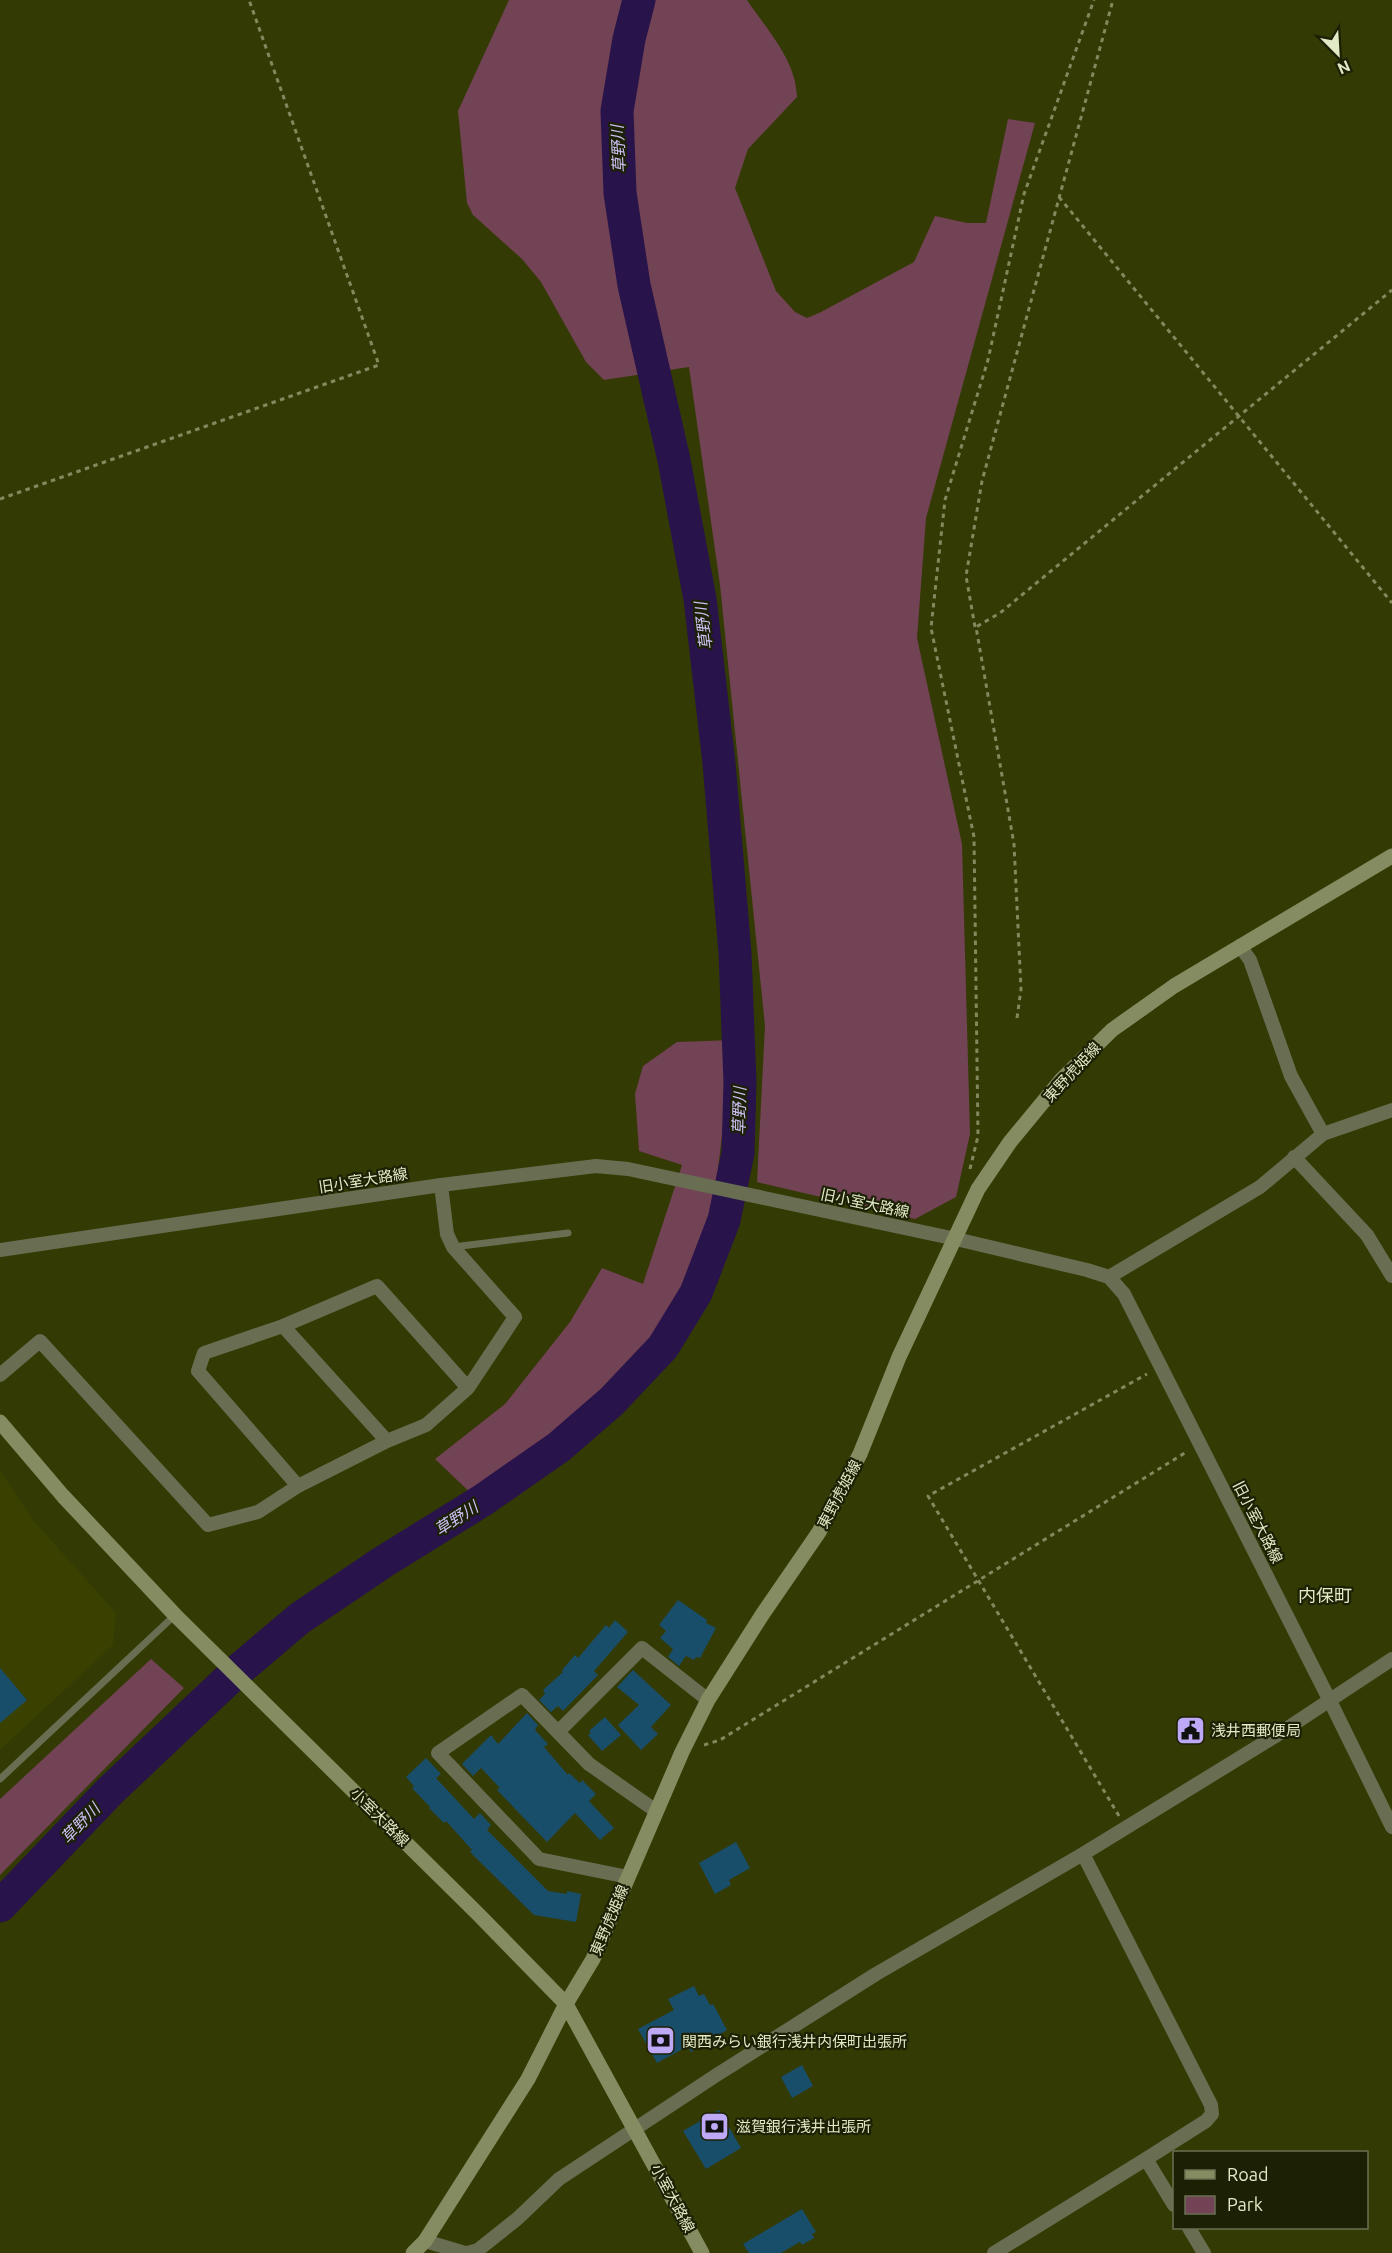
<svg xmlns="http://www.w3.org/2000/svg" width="1392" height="2253" font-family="Ubuntu,'Noto Sans JP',sans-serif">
  <rect width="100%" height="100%" fill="#343a04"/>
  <path fill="#394000" d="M 0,1470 L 34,1521 L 116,1613 L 113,1645 L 0,1750 Z"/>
  <path fill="#724255" d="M 509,0 L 747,0 C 767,30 796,60 797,97 L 748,149 L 735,188 L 776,291 L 795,312 L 807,318 L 821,312 L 914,262 L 935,216 L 967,223 L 986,223 L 1008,119 L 1035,123 L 926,518 L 917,638 L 962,844 L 970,1134 L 956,1197 L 915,1219 L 757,1182 L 765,1026 L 720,585 L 689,367 L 604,380 L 586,362 L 541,282 L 522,259 L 473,215 L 467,203 L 458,111 Z
    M 733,1040 L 712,1221 L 667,1326 L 593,1406 L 477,1499 L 435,1459 L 505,1404 L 570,1322 L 602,1268 L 643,1284 L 682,1165 L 639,1151 L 635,1094 L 643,1066 L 677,1042 Z
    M 151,1659 L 184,1688 L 0,1875 L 0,1799 Z"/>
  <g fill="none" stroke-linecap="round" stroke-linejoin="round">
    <path stroke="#28144a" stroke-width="33" d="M 0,1906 L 110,1791 L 235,1673 L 300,1618 L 383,1562 L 483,1500 L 559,1447 L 612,1401 L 663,1347 L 696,1293 L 724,1220 L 738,1153 L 740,1082 L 735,953 L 719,763 L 700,599 L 674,460 L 634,285 L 620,193 L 617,111 L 629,39 L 639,0"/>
  </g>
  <path fill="#194e6b" d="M 678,1600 L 707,1620 L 706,1623 L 716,1628 L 700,1658 L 696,1657 L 694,1660 L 686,1656 L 679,1666 L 668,1657 L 673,1649 L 660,1638 L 666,1631 L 659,1625 Z
    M 615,1620 L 628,1632 L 594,1671 L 598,1675 L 563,1711 L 558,1706 L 551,1712 L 539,1700 L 545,1694 L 543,1690 L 563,1672 L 562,1670 L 575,1655 L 578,1658 L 606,1625 L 609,1628 Z
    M 0,1668 L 27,1700 L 0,1723 Z
    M 633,1670 L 671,1705 L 651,1727 L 658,1734 L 641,1750 L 618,1725 L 639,1705 L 617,1687 Z
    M 527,1713 L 538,1725 L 535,1730 L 548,1744 L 544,1747 L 568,1775 L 569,1773 L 580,1783 L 582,1780 L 596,1794 L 589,1801 L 614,1828 L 600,1840 L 575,1813 L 547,1842 L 497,1790 L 500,1788 L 481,1768 L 473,1776 L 462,1764 L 491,1735 L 498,1744 Z
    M 605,1717 L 621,1735 L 602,1751 L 588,1735 L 591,1733 L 589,1731 Z
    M 426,1758 L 441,1774 L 436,1778 L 474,1819 L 480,1813 L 491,1825 L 487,1830 L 548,1891 L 567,1894 L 567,1891 L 581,1894 L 576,1922 L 534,1915 L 470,1852 L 472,1850 L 446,1821 L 444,1823 L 429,1808 L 430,1807 L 412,1788 L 414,1786 L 406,1777 Z
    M 736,1842 L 750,1868 L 729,1880 L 731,1885 L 715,1894 L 699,1863 Z
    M 694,1986 L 699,1996 L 704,1994 L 710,2005 L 713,2004 L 727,2030 L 691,2052 L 688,2046 L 657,2063 L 638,2029 L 674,2010 L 668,1999 Z
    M 802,2065 L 813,2086 L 792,2098 L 781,2077 Z
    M 719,2110 L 741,2148 L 706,2169 L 683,2131 Z
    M 802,2209 L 816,2232 L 812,2234 L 814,2238 L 802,2245 L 800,2242 L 781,2253 L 749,2253 L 743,2244 Z"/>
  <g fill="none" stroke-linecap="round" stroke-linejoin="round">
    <path stroke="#83895c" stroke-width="3" stroke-dasharray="4.5 4.5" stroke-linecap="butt" d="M 1059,197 L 1392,603
      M 0,499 L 379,365 L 249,0
      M 975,627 L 966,576 L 982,481 L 1113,0
      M 1017,1018 L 1021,989 L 1014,844 L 976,627 L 1000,613 L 1392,290
      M 970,1169 L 978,1136 L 974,837 L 931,628 L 945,500 L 988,360 L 1024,194 L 1094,0
      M 704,1745 L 720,1740 L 1188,1451
      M 1119,1816 L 928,1496 L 1147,1374"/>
    <path stroke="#696e53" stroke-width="7" d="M 453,1247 L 568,1233
      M 0,1779 L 175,1615"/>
    <path stroke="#696e53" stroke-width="14" d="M 1240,946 L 1250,960 L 1291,1076 L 1323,1134
      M 1294,1157 L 1367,1235 L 1392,1276
      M 0,1250 L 441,1185 L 596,1166 L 628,1169 L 956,1239 L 1087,1270 L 1109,1277 L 1124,1294 L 1330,1701 L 1392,1827
      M 1109,1277 L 1260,1187 L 1323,1134 L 1392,1110
      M 283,1326 L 387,1441
      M 0,1375 L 40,1341 L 208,1525 L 258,1512 L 298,1486 L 387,1441 L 426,1425 L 468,1388 L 515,1317 L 453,1247 L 447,1234 L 441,1185
      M 298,1486 L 198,1371 L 204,1353 L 283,1326 L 377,1286 L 468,1388
      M 559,1731 L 642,1648 L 708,1700
      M 1083,1854 L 1211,2105 L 1212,2114 L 1206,2121 L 1146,2159 L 1174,2205
      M 628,1877 L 539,1859 L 438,1753 L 522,1695 L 589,1764 L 656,1811
      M 1189,2228 L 1204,2253
      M 425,2241 L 465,2253
      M 467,2253 L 478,2250 L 517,2219 L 559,2179 L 715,2076 L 876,1974 L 1083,1854 L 1277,1735 L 1392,1659
      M 994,2253 L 1146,2159"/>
    <path stroke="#858c61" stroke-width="15" d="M 0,1422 L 63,1496 L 175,1615 L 477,1913 L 566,2004 L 702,2253
      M 413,2253 L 425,2241 L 528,2079 L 566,2004 L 593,1959 L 682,1752 L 708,1700 L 762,1615 L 819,1532 L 860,1454 L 899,1357 L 978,1189 L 1010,1142 L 1062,1079 L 1112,1030 L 1174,986 L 1392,856"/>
  </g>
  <defs>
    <symbol id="civic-square" viewBox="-11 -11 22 22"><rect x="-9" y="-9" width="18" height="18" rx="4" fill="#bda9f5" stroke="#1c2004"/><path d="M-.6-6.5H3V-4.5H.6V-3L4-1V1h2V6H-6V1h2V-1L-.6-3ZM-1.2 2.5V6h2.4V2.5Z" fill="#111"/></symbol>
    <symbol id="bank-square" viewBox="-11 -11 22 22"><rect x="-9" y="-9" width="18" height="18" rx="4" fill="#bda9f5" stroke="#1c2004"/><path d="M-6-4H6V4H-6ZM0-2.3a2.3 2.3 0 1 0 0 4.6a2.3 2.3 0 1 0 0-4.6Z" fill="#111"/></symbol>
  </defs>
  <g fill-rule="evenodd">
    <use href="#civic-square" x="1174" y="1714" width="33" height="33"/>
    <use href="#bank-square" x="644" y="2024" width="33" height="33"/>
    <use href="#bank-square" x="698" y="2110" width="33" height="33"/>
  </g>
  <g text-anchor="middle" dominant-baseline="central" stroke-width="4.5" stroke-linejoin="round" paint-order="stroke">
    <g font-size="15" fill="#e2e9c7" stroke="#1c2004">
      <text transform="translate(1072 1072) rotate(-47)">東野虎姫線</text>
      <text transform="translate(363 1180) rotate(-9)">旧小室大路線</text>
      <text transform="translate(865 1203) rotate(12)">旧小室大路線</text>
      <text transform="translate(839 1494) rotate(-62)">東野虎姫線</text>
      <text transform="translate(1258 1522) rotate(63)">旧小室大路線</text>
      <text transform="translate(380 1817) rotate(45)">小室大路線</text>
      <text transform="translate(609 1920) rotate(-67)">東野虎姫線</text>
      <text transform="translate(673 2198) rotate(62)">小室大路線</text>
    </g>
    <g font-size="15" fill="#e2e9c7" stroke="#1c2004" text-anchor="start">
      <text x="1211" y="1730">浅井西郵便局</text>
      <text x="682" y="2041">関西みらい銀行浅井内保町出張所</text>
      <text x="736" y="2126">滋賀銀行浅井出張所</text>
    </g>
    <g font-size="16" font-style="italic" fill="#cdc0f5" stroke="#1c2004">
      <text transform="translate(618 149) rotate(-93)">草野川</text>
      <text transform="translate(703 626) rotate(-97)">草野川</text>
      <text transform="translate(739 1111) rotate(-89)">草野川</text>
      <text transform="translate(456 1518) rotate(-33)">草野川</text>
      <text transform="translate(80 1823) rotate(-46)">草野川</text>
    </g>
    <g font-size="18" fill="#e2e9c7" stroke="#1c2004">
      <text x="1325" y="1595">内保町</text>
    </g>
  </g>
  <rect x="1173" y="2151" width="195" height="78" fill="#1c2004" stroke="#6b7052" stroke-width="1.5"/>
  <rect x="1185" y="2170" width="30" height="9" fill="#858c61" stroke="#6b7052" stroke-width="1.5"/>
  <text x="1227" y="2181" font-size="18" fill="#e2e9c7">Road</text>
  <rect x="1185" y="2196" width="30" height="18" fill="#724255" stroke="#6b7052" stroke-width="1.5"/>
  <text x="1227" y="2211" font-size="18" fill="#e2e9c7">Park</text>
  <g transform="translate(1338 54) rotate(156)" stroke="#1c2004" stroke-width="4.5" paint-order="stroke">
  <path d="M0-4.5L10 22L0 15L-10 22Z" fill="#e2e9c7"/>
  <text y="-9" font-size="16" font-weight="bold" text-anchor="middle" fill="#e2e9c7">N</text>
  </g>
</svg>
